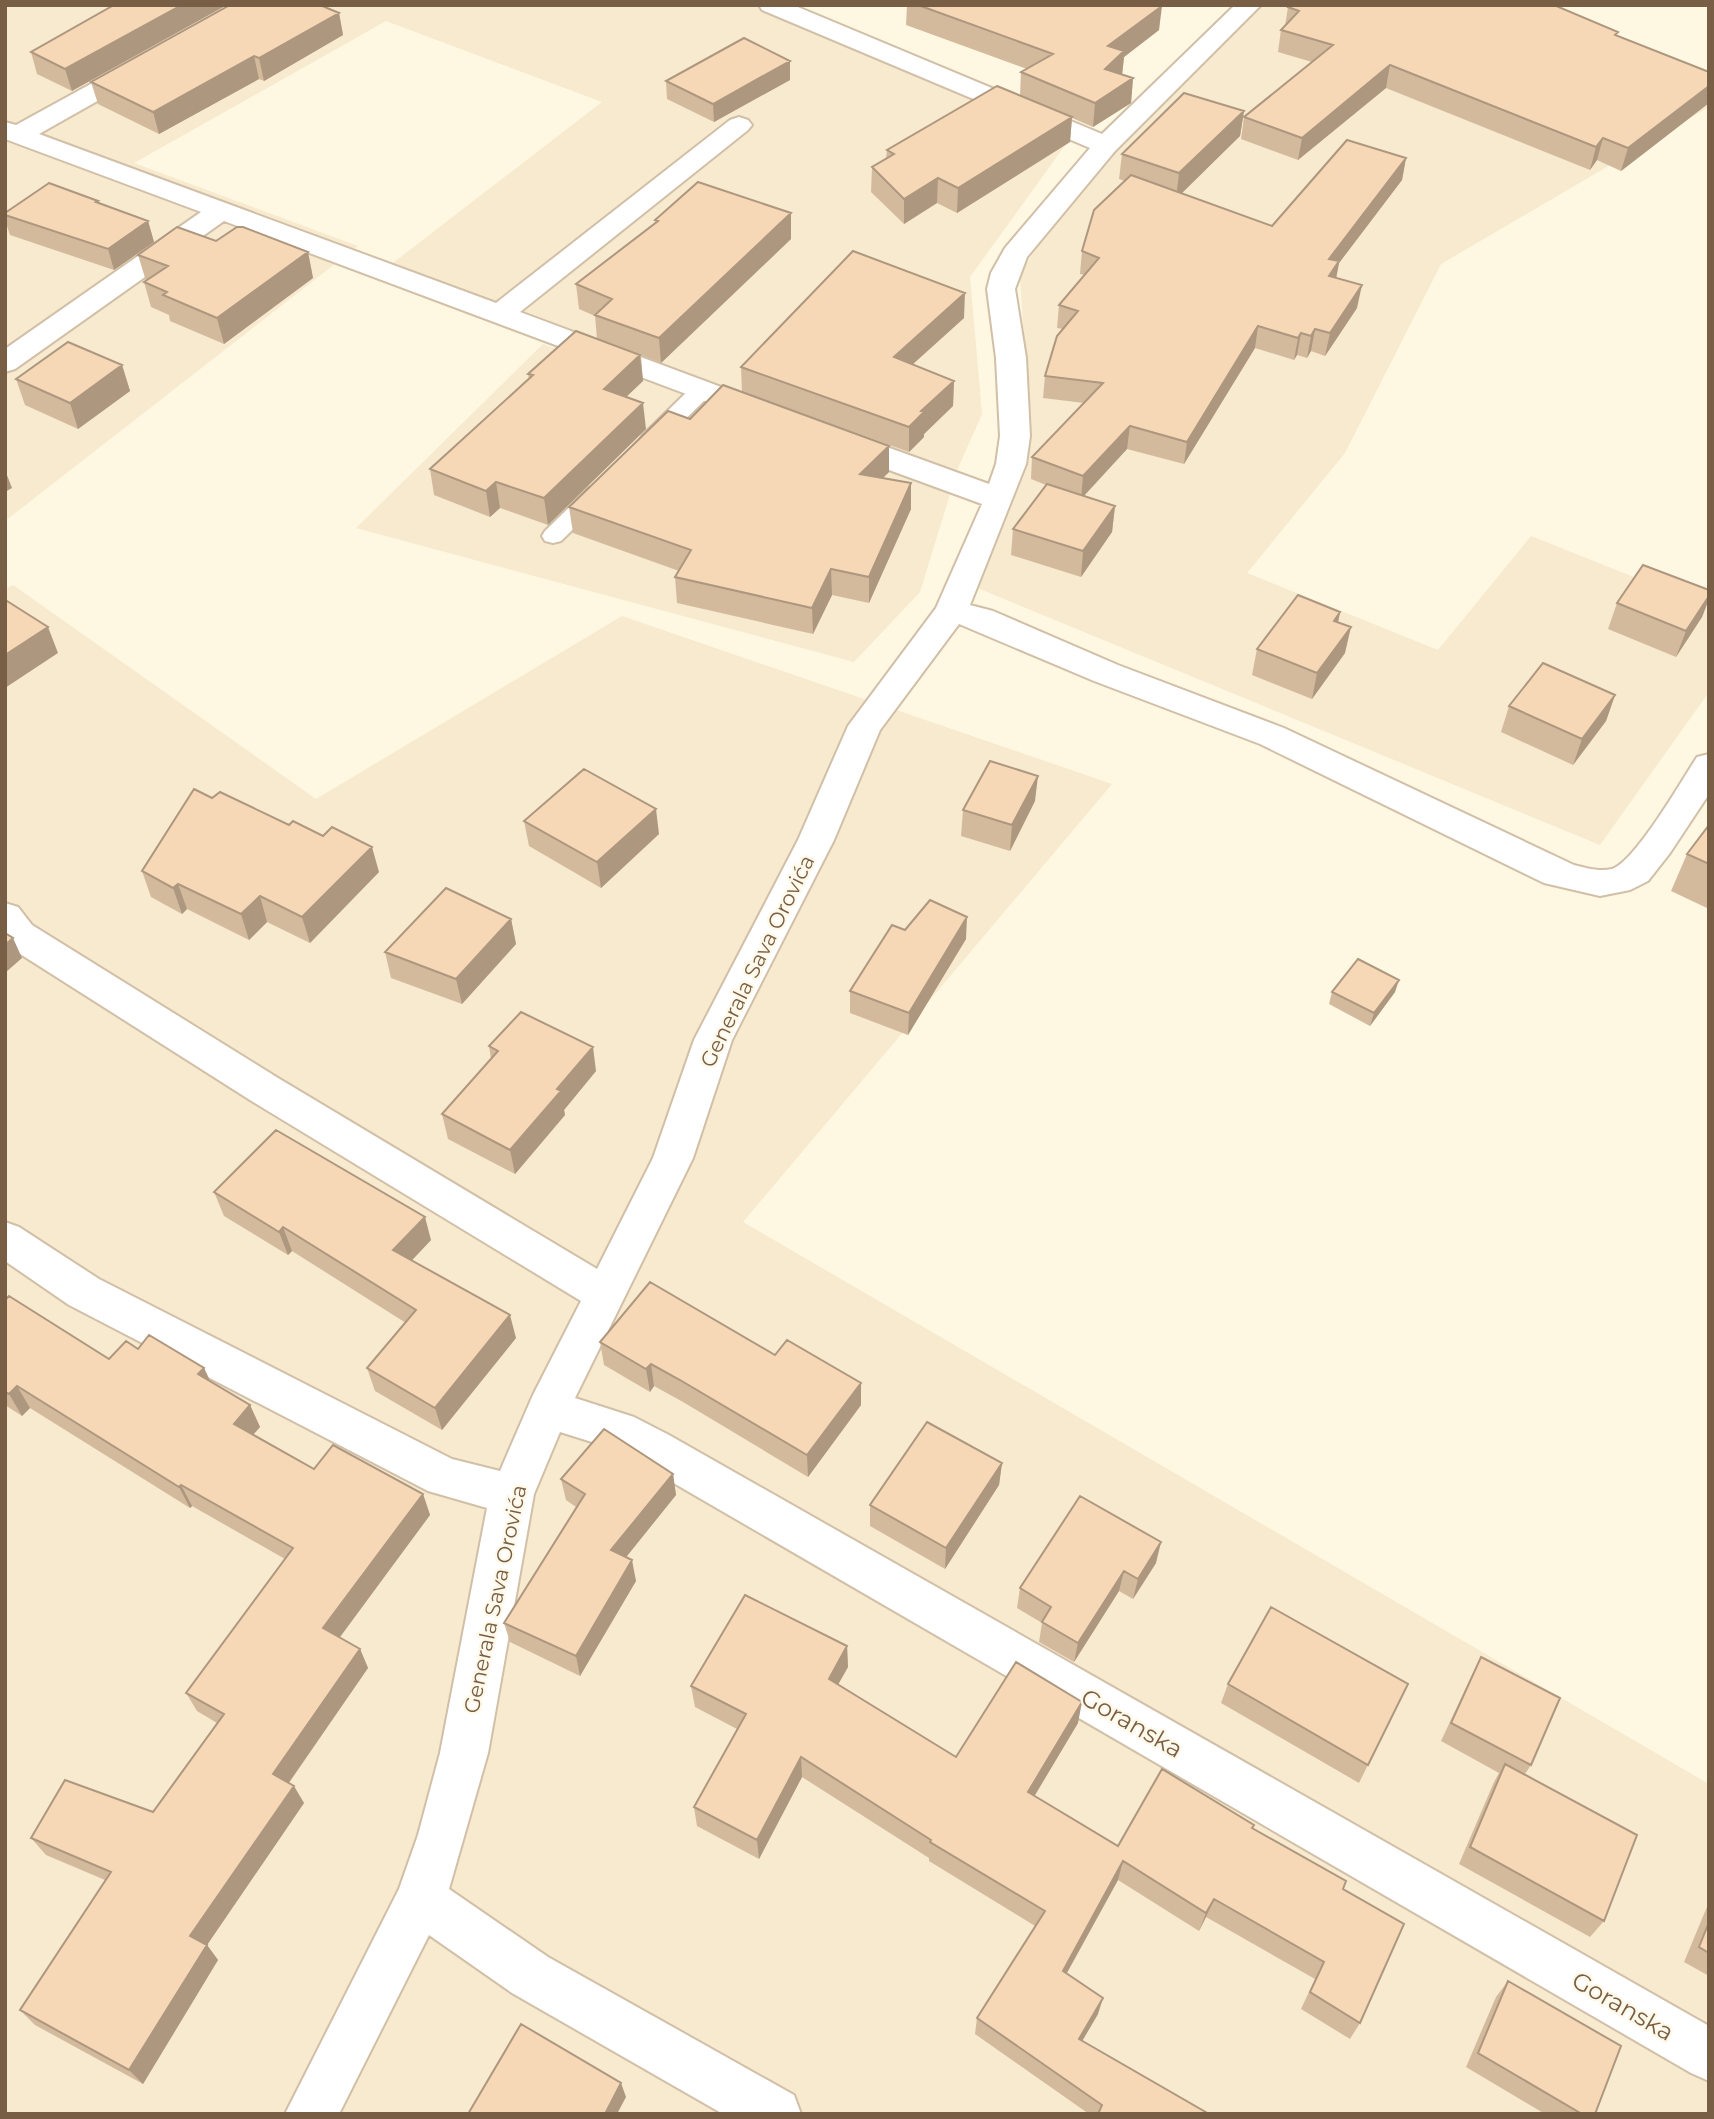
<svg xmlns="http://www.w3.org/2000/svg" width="1714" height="2119" font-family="Montserrat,sans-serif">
  <rect width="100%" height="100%" fill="#fef7e1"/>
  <path fill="#f7eacf" d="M 5,5 L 783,5 L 1074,133 L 970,277 L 982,414 L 955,475 L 389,266 L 602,102 L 386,21 L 134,163 L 358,246 L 5,521 Z
    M 1242,5 L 1525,5 L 1709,87 L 1709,107 L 1441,264 L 1345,453 L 1247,573 L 1438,650 L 1531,536 L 1709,607 L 1709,692 L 1600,845 L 975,587 L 1025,359 L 1020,275 L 1091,153 Z
    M 543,344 L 951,491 L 920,592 L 854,662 L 356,528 Z
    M 13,585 L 316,799 L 622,616 L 1112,784 L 743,1222 L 1709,1784 L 1709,2114 L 5,2114 L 5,589 Z"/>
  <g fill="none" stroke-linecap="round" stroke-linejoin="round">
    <defs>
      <path id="service" d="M 702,384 L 710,385 L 713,390 L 710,395 L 659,445 L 643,445 L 640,440 L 643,435 L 694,385 Z
        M 597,486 L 605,488 L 608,493 L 605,498 L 561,541 L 553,543 L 545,541 L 542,536 L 545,531 L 589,488 Z"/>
      <path id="minor" d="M 759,5 L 793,5 L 1102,134 L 1235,5 L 1261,5 L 1115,151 L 1027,257 L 1015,289 L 1026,358 L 1030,436 L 1026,464 L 970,605 L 993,611 L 1118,665 L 1284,728 L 1574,865 C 1586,868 1600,872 1612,869 C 1635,862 1682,780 1697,757 L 1709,754 L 1709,794 L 1670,853 L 1648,881 L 1630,890 L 1600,896 L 1544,883 L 1260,744 L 1094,681 L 959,624 L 880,730 L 834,840 L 732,1040 L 693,1158 L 575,1398 L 634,1417 L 669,1435 L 1709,2026 L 1709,2081 L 1691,2073 L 639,1463 L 608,1447 L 560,1432 L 534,1494 L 488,1753 L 449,1889 L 548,1957 L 794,2095 L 801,2114 L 723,2114 L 512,1993 L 429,1935 L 339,2114 L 285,2114 L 399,1889 L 418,1835 L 440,1753 L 487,1508 L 428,1491 L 69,1305 L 5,1261 L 5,1222 L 19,1227 L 99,1279 L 452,1459 L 500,1471 L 533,1395 L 581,1301 L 250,1100 L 6,945 L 5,903 L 18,907 L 32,925 L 278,1078 L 597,1269 L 653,1158 L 694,1040 L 798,840 L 848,726 L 936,608 L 982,504 L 829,448 L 825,441 L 829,434 L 840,432 L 851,434 L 989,484 L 996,464 L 1000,436 L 996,358 L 987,289 L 991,273 L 1005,248 L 1090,148 L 762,10 Z
        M 138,60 L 147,63 L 151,68 L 147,73 L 39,134 L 496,303 L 730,120 L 739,117 L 748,120 L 752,125 L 748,130 L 520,312 L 775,407 L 779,413 L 775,419 L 764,422 L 753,419 L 224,221 L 15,369 L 5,372 L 5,349 L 201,212 L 5,139 L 5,122 L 16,125 L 129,63 Z"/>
    </defs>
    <use href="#service" stroke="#d1bfa7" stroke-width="4"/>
    <use href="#minor" stroke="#d1bfa7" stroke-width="4"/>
    <use href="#service" fill="#fff" fill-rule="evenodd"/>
    <use href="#minor" fill="#fff" fill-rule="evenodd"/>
  </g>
  <path fill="#d4ba9d" d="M 114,5 L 72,91 L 37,74 L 31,52 Z
    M 907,5 L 1160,5 L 1159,30 L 1124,57 L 1122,75 L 1133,78 L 1131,103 L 1093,127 L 1072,118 L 1070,142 L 957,213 L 937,203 L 904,224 L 871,192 L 872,167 L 886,158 L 887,150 L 1020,96 L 1021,72 L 1027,69 L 906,25 Z
    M 1288,7 L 1617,35 L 1709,72 L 1709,103 L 1621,171 L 1597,160 L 1590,170 L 1386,88 L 1298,160 L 1241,139 L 1244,117 L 1312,62 L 1278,52 L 1281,30 L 1285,26 Z
    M 339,13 L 343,35 L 264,81 L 259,79 L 159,134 L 98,104 L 91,82 Z
    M 790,61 L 790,80 L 714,122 L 667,99 L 666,81 Z
    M 1244,111 L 1240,136 L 1181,193 L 1272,226 L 1406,158 L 1402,180 L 1339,263 L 1336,278 L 1357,308 L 1325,356 L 1311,351 L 1307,358 L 1297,355 L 1294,360 L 1255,348 L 1184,464 L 1127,449 L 1084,496 L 1115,506 L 1112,532 L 1081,577 L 1011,555 L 1013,529 L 1046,485 L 1031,479 L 1032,457 L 1084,403 L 1043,398 L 1045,376 L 1063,329 L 1057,328 L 1059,305 L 1085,275 L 1080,274 L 1082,251 L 1125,181 L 1119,179 L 1122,154 Z
    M 98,201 L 99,203 L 148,221 L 154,242 L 114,270 L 10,235 L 5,220 L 5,213 Z
    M 791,213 L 791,239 L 661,363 L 641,355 L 643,381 L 626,397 L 646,429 L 548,525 L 500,508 L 490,517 L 434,495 L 430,469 L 529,379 L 528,374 L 597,339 L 595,316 L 579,309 L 576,284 L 655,223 L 655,220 Z
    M 216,241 L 308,252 L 313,278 L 224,344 L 170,321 L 169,315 L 151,307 L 144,282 L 146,281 L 138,255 Z
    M 964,318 L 912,365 L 954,381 L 953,406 L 924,434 L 924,437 L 909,452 L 748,394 L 889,446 L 889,472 L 883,478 L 911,483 L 911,509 L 869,603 L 832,595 L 813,634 L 677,603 L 675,577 L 679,571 L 573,533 L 569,507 L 690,419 L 742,392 L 741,367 Z
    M 122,365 L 130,391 L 78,429 L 25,405 L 16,379 Z
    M 1709,590 L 1709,599 L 1702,617 L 1676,657 L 1608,629 L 1617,603 Z
    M 1340,612 L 1338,622 L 1345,653 L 1312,699 L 1252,675 L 1257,649 Z
    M 1615,695 L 1606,721 L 1573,765 L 1501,732 L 1509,706 Z
    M 212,798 L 379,872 L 310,943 L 267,922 L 249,940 L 187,909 L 182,914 L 151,897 L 142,871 Z
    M 1035,801 L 1010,851 L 961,836 L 963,810 Z
    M 524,821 L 659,834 L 601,888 L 529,846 Z
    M 1709,825 L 1709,909 L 1671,891 L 1687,854 Z
    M 511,919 L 516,944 L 462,1004 L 391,978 L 385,952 Z
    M 905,930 L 966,939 L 908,1035 L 850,1013 L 850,991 Z
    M 1332,992 L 1395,992 L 1370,1026 L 1329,1004 Z
    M 489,1046 L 596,1071 L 564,1110 L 565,1115 L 515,1174 L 448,1139 L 442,1114 L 491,1059 Z
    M 214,1192 L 431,1240 L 412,1260 L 516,1338 L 442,1430 L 375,1391 L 367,1368 L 406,1323 L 292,1251 L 288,1255 L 224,1216 Z
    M 5,1300 L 109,1359 L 138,1349 L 204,1368 L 211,1382 L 250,1405 L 260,1427 L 253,1435 L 314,1469 L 423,1494 L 430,1515 L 339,1637 L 360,1649 L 368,1668 L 289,1783 L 304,1803 L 207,1945 L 218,1960 L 143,2084 L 35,2025 L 20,2010 L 105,1880 L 46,1855 L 31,1838 L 153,1812 L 217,1723 L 197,1711 L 186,1693 L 285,1559 L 192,1506 L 190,1508 L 30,1408 L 22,1416 L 5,1405 Z
    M 600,1342 L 775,1355 L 861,1405 L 808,1477 L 683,1402 L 654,1386 L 650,1392 L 604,1365 Z
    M 1002,1463 L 999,1485 L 945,1569 L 870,1526 L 870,1505 Z
    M 673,1474 L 676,1495 L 626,1557 L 636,1581 L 580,1676 L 510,1642 L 504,1623 L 576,1507 L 566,1500 L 561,1479 Z
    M 1156,1563 L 1133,1599 L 1119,1591 L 1074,1662 L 1039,1642 L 1042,1623 L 1017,1608 L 1020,1588 Z
    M 847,1646 L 848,1667 L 838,1684 L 956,1757 L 1078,1723 L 1034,1796 L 1118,1846 L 1252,1828 L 1343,1889 L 1360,2023 L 1350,2039 L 1301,2009 L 1315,1979 L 1206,1917 L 1199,1931 L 1118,1880 L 1067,1973 L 1098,2014 L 1082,2041 L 1209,2114 L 1089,2114 L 975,2034 L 977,2018 L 1035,1926 L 929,1861 L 929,1858 L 802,1777 L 759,1859 L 697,1826 L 694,1807 L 737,1729 L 695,1707 L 691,1686 Z
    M 1481,1657 L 1531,1765 L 1525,1774 L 1604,1921 L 1590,1937 L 1459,1864 L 1494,1782 L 1499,1773 L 1441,1741 L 1471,1677 Z
    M 1228,1684 L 1408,1684 L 1359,1783 L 1221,1703 Z
    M 1709,1902 L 1709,1976 L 1684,1962 Z
    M 1508,1981 L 1595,2114 L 1545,2114 L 1466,2067 L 1496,1997 Z"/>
  <path fill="#ad977f" d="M 182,5 L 227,5 L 72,91 L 65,69 Z
    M 1162,6 L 1159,30 L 1124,57 L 1122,75 L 1102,94 L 1108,46 Z
    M 339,13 L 343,35 L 264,81 L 259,58 Z
    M 254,56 L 259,79 L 159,134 L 153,112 Z
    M 790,61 L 790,80 L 714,122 L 713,104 Z
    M 1390,65 L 1386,88 L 1298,160 L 1302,138 Z
    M 1133,78 L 1131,103 L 1093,127 L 1095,103 Z
    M 1709,86 L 1709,103 L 1621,171 L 1628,148 Z
    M 1244,111 L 1240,136 L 1176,199 L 1179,173 Z
    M 1072,117 L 1070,142 L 957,213 L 958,188 Z
    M 1603,138 L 1597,160 L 1590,170 L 1596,147 Z
    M 1406,158 L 1402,180 L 1339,263 L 1335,284 L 1325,298 L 1329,259 Z
    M 938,178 L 937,203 L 904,224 L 904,199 Z
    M 791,213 L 791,239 L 661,363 L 659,338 Z
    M 148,221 L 154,242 L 114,270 L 108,249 Z
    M 308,252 L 313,278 L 224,344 L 217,318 Z
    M 1362,285 L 1357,308 L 1325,356 L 1330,333 Z
    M 965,293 L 964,318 L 893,382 L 894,357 Z
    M 1258,326 L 1255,348 L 1184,464 L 1187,442 Z
    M 1315,329 L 1311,351 L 1307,358 L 1311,336 Z
    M 1301,333 L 1297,355 L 1294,360 L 1298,338 Z
    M 640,355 L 643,381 L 607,415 L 604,389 Z
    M 122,365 L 130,391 L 78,429 L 70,403 Z
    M 954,381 L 953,406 L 924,434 L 924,437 L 909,452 L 909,427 L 921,411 Z
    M 643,403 L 646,429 L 548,525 L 544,498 Z
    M 1130,426 L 1127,449 L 1081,499 L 1083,476 Z
    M 889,446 L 889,472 L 860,500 L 860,474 Z
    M 5,470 L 12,488 L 5,492 Z
    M 496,482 L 500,508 L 490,517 L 486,491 Z
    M 911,483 L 911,509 L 869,603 L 869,577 Z
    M 1115,506 L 1112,532 L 1081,577 L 1083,551 Z
    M 831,569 L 832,595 L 813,634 L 812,608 Z
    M 1709,596 L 1709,599 L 1702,617 L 1676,657 L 1686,631 Z
    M 1340,612 L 1335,638 L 1334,621 Z
    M 48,627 L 58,653 L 5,688 L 5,655 Z
    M 1351,627 L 1345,653 L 1312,699 L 1317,673 Z
    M 1615,695 L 1606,721 L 1573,765 L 1582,739 Z
    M 1038,776 L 1035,801 L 1010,851 L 1012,825 Z
    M 656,809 L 659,834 L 601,888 L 597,862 Z
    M 372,847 L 379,872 L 310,943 L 302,917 Z
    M 178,884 L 187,909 L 182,914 L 173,888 Z
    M 260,896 L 267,922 L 249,940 L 241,914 Z
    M 967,917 L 966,939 L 908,1035 L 909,1013 Z
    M 511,919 L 516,944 L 462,1004 L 456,979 Z
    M 13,938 L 22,958 L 5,973 L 5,945 Z
    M 1399,980 L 1395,992 L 1370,1026 L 1374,1013 Z
    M 593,1047 L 596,1071 L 564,1110 L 565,1115 L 515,1174 L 510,1150 L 557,1089 Z
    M 425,1217 L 431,1240 L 400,1273 L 393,1250 Z
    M 283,1227 L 292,1251 L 288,1255 L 279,1232 Z
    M 510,1315 L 516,1338 L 442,1430 L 435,1408 Z
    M 651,1364 L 654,1386 L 650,1392 L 646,1369 Z
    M 204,1368 L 214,1390 L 198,1374 Z
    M 861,1383 L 861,1405 L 808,1477 L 807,1455 Z
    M 17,1386 L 30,1408 L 22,1416 L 9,1394 Z
    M 250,1405 L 260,1427 L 243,1446 L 234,1424 Z
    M 1002,1463 L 999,1485 L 945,1569 L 946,1548 Z
    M 673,1474 L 676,1495 L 615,1571 L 611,1550 Z
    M 181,1485 L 192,1506 L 190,1508 L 179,1487 Z
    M 423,1494 L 430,1515 L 332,1648 L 323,1628 Z
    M 1161,1542 L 1156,1563 L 1133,1599 L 1138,1579 Z
    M 632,1560 L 636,1581 L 580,1676 L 576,1656 Z
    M 1124,1571 L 1119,1591 L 1074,1662 L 1078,1643 Z
    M 847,1646 L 848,1667 L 830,1699 L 829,1679 Z
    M 360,1649 L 368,1668 L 283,1791 L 273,1774 Z
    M 1082,1702 L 1078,1723 L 1025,1812 L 1028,1792 Z
    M 801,1757 L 802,1777 L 759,1859 L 757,1840 Z
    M 294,1786 L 304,1803 L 207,1945 L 218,1960 L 143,2084 L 129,2070 L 190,1936 Z
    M 1123,1861 L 1118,1880 L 1059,1987 L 1063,1971 Z
    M 1214,1899 L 1206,1917 L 1199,1931 L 1206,1913 Z
    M 1103,1998 L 1098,2014 L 1074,2055 L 1079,2039 Z
    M 621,2083 L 626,2097 L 617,2114 L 605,2114 Z"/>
  <path fill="#f7d8b6" stroke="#ad977f" stroke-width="2" d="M 114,5 L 182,5 L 65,69 L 31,52 Z
    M 230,5 L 320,5 L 339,13 L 259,58 L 254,56 L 153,112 L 91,82 Z
    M 918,5 L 1160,5 L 1162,6 L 1108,46 L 1124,51 L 1105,69 L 1133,78 L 1095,103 L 1021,72 L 1053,54 Z
    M 1290,5 L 1554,5 L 1618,32 L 1615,35 L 1709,72 L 1709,86 L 1628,148 L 1603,138 L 1596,147 L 1390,65 L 1302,138 L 1244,117 L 1333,45 L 1281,30 L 1299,11 L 1288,7 Z
    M 744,38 L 790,61 L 713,104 L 666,81 Z
    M 997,86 L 1072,117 L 958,188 L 938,178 L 904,199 L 872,167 L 894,154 L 887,150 Z
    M 1184,93 L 1244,111 L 1179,173 L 1122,154 Z
    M 1347,140 L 1406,158 L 1329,259 L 1339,261 L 1329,276 L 1362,285 L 1330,333 L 1315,329 L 1311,336 L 1301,333 L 1298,338 L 1258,326 L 1187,442 L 1130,426 L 1083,476 L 1032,457 L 1103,383 L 1045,376 L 1057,336 L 1078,311 L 1059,305 L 1099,258 L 1082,251 L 1094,210 L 1131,175 L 1272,226 Z
    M 698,182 L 791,213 L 659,338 L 595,315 L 612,299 L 576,284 L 658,221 L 655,220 Z
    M 49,183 L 98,201 L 96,202 L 148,221 L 108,249 L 5,215 L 5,213 Z
    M 177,227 L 216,241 L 237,227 L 243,227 L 308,252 L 217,318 L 163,295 L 167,292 L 144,282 L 168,266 L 138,255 Z
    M 853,251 L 965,293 L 894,357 L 954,381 L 921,411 L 924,412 L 909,427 L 741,367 Z
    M 576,331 L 640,355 L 604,389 L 643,403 L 544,498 L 496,482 L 486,491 L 430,469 L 533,375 L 528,374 Z
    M 68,342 L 122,365 L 70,403 L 16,379 Z
    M 723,385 L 889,446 L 860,474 L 911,483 L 869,577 L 831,569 L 812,608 L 675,577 L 691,550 L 569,507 L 668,411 L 690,419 Z
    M 1047,484 L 1115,506 L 1083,551 L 1013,529 Z
    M 1643,565 L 1709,590 L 1709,596 L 1686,631 L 1617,603 Z
    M 1298,595 L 1340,612 L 1334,621 L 1351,627 L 1317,673 L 1257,649 Z
    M 7,601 L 48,627 L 5,655 L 5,603 Z
    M 1543,663 L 1615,695 L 1582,739 L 1509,706 Z
    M 990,761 L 1038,776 L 1012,825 L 963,810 Z
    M 584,769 L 656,809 L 597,862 L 524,821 Z
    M 194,789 L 212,798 L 220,792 L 289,825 L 293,821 L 323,836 L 332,827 L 372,847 L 302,917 L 260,896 L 241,914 L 178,884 L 173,888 L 142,871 Z
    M 1709,825 L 1709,864 L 1687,854 Z
    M 446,888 L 511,919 L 456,979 L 385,952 Z
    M 930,900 L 967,917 L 909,1013 L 850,991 L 892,925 L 905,930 Z
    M 5,933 L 13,938 L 5,945 Z
    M 1358,959 L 1399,980 L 1374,1013 L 1332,992 Z
    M 521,1012 L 593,1047 L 557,1089 L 561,1091 L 510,1150 L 442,1114 L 498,1051 L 489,1046 Z
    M 276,1130 L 425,1217 L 393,1250 L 510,1315 L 435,1408 L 367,1368 L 416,1310 L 283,1227 L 279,1232 L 214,1192 Z
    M 650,1282 L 775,1355 L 787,1340 L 861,1383 L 807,1455 L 680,1380 L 651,1364 L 646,1369 L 600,1342 Z
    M 9,1296 L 109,1359 L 126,1341 L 138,1349 L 149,1335 L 204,1368 L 198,1374 L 250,1405 L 234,1424 L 314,1469 L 333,1445 L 423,1494 L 323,1628 L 360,1649 L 273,1774 L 294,1786 L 190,1936 L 207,1945 L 129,2070 L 20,2010 L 111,1872 L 31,1838 L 65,1780 L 153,1812 L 224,1714 L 186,1693 L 293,1548 L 181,1485 L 179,1487 L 17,1386 L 9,1394 L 5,1392 L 5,1300 Z
    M 927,1422 L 1002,1463 L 946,1548 L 870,1505 Z
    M 604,1429 L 673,1474 L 611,1550 L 632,1560 L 576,1656 L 504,1623 L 585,1494 L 561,1479 Z
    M 1080,1496 L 1161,1542 L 1138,1579 L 1124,1571 L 1078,1643 L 1042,1622 L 1051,1607 L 1020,1588 Z
    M 745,1595 L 847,1646 L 829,1679 L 956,1757 L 1016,1662 L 1082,1702 L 1028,1792 L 1118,1846 L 1162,1769 L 1254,1825 L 1252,1828 L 1346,1881 L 1343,1889 L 1404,1924 L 1360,2023 L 1310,1992 L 1324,1962 L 1214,1899 L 1206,1913 L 1123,1861 L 1063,1971 L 1103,1998 L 1079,2039 L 1209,2114 L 1098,2114 L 1102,2105 L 977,2018 L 1045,1911 L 930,1842 L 931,1840 L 801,1757 L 757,1840 L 694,1807 L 746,1714 L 691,1686 Z
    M 1271,1607 L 1408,1684 L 1368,1765 L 1228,1684 Z
    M 1481,1657 L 1560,1698 L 1531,1765 L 1451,1723 Z
    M 1505,1764 L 1637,1835 L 1604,1921 L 1470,1847 Z
    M 1709,1922 L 1709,1953 L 1699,1947 Z
    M 1508,1981 L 1621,2046 L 1595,2114 L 1582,2114 L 1478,2053 Z
    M 521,2024 L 621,2083 L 605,2114 L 468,2114 Z"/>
  <g text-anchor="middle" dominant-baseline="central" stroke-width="5" stroke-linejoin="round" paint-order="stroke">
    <g font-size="21" fill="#785e45" stroke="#fff9ea">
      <text transform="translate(757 961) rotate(-64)">Generala Sava Orovića</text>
      <text transform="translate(495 1599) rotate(-78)">Generala Sava Orovića</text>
    </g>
    <g font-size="24" fill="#785e45" stroke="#fff9ea">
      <text transform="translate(1132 1723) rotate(30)">Goranska</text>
      <text transform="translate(1623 2006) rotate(30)">Goranska</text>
    </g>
  </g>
  <rect width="1714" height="2119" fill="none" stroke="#785e45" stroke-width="14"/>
</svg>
